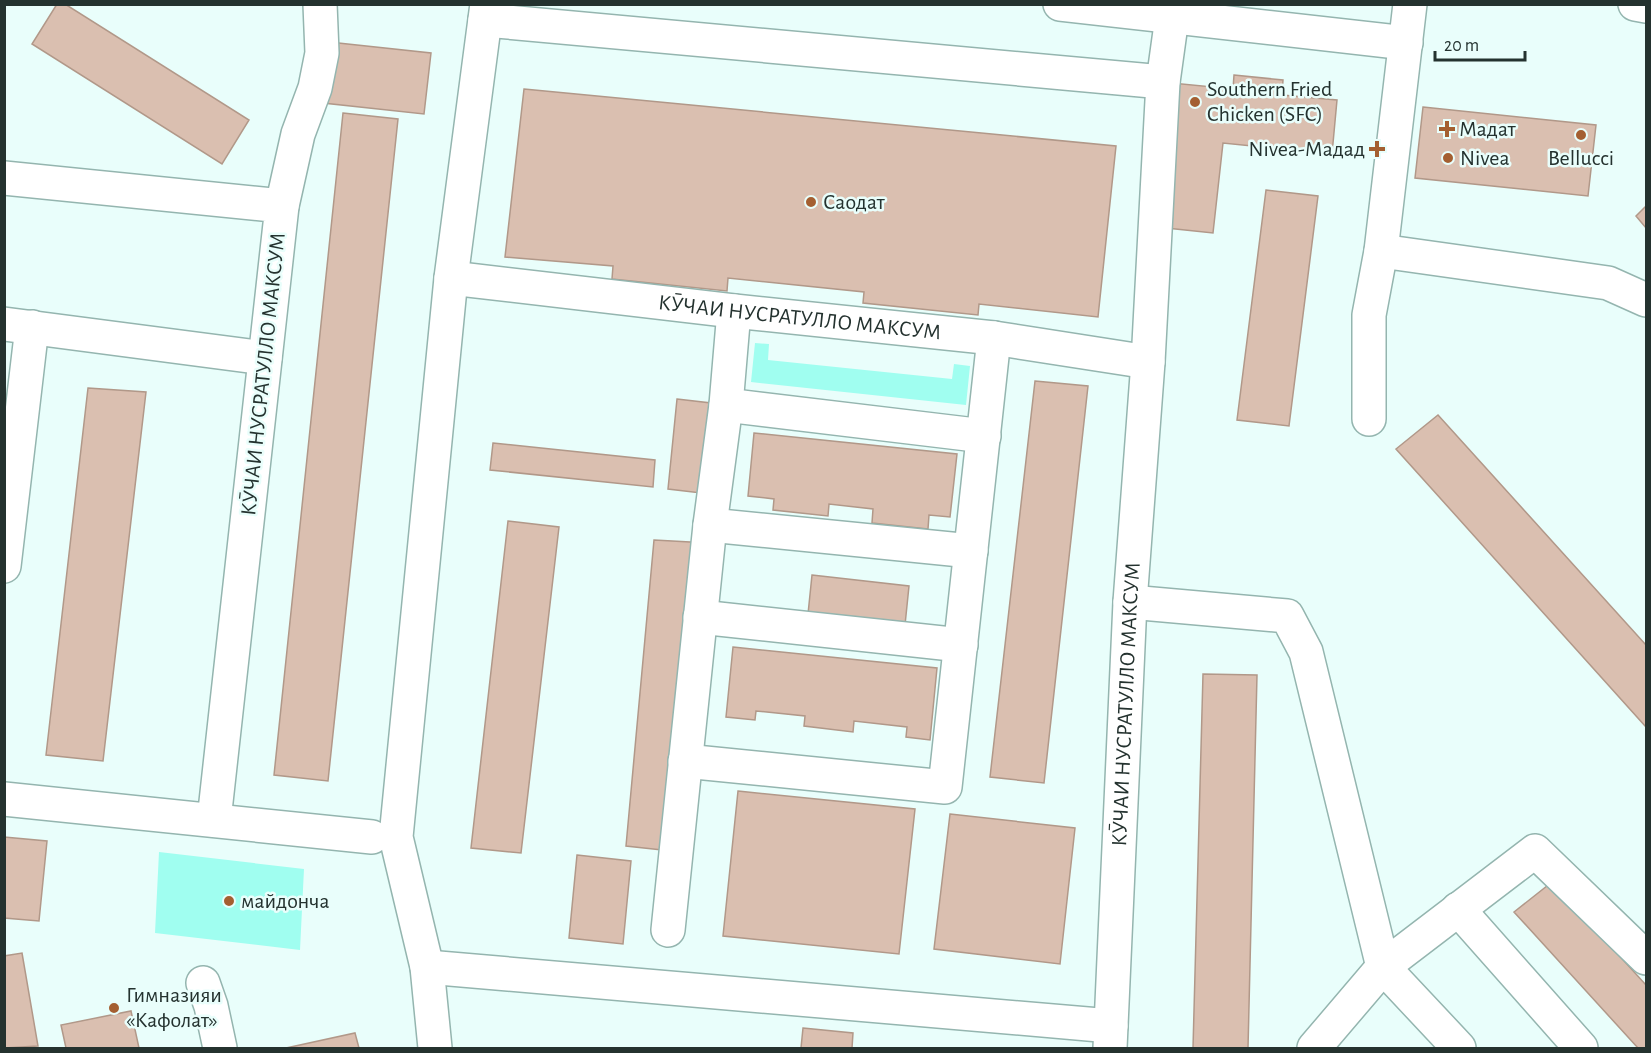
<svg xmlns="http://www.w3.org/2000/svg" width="1651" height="1053" font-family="'Alegreya Sans',sans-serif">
  <rect width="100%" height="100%" fill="#e9fefb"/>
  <path fill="#a0fef0" d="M 755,343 L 769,344 L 768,360 L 952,379 L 954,364 L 970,366 L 966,405 L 751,382 Z
    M 159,852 L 304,869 L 300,950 L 155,933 Z"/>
  <path fill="#dabfb0" stroke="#b19889" stroke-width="1.5" d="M 57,4 L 65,4 L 249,120 L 222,164 L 32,44 Z
    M 329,42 L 431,53 L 424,114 L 323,103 Z
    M 1234,75 L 1283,80 L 1282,95 L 1337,100 L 1332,154 L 1223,143 L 1213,233 L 1157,227 L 1172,83 L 1233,89 Z
    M 524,89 L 1116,146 L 1098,317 L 979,304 L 978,315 L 863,303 L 864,292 L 728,278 L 727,291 L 612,279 L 613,266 L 505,257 Z
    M 1423,107 L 1596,125 L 1588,196 L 1415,178 Z
    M 343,113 L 398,119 L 328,781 L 274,775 Z
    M 1266,190 L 1318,196 L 1289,426 L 1237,420 Z
    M 1646,206 L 1646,228 L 1636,216 Z
    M 1035,381 L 1088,386 L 1044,783 L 990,777 Z
    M 88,388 L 146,392 L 103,761 L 46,755 Z
    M 677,399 L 711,403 L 701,493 L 668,489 Z
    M 1438,415 L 1646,645 L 1646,727 L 1396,449 Z
    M 754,433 L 957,454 L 950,517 L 929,515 L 928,529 L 872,523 L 873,509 L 829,504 L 828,516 L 773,510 L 774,499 L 748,496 Z
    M 493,443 L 655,460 L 653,487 L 490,470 Z
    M 508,521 L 559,527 L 521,853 L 471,848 Z
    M 654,540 L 708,543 L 680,852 L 626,846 Z
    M 812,575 L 909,586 L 905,625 L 808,614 Z
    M 733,647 L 937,668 L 930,740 L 906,737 L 907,727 L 854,721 L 853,732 L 804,726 L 805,716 L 756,711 L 755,720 L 726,717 Z
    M 1203,674 L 1257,675 L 1248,1048 L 1193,1048 Z
    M 738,791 L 915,809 L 899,954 L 723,936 Z
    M 950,814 L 1075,828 L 1060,964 L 934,949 Z
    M 4,837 L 47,841 L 39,921 L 4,918 Z
    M 577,855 L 631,861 L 623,944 L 569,938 Z
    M 1552,882 L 1646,985 L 1646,1048 L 1638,1048 L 1514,912 Z
    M 22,953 L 38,1046 L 4,1048 L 4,956 Z
    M 131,1011 L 139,1048 L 66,1048 L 61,1025 Z
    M 803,1028 L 853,1033 L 852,1048 L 801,1048 Z
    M 355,1033 L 359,1048 L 286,1048 Z"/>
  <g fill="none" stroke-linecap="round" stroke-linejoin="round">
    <defs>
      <g id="minor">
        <path d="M 1060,4 L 1406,43"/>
        <path d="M 485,20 L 1163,82"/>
        <path d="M 4,178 L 282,206 L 214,820"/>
        <path d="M 282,206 L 298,134 L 315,88 L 322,53 L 320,4"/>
        <path d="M 1381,251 L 1410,4"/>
        <path id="s1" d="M 451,278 L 734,311 L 994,338 L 1148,362"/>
        <path d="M 734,311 L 726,405 L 710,525 L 971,551"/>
        <path d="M 4,324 L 265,358"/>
        <path d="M 726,405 L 984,436"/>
        <path d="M 1369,419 L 1369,315 L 1381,251 L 1608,283 L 1646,300"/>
        <path d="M 4,566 L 32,327"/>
        <path d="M 1130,602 L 1287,616 L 1306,652 L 1383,967 L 1459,1048"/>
        <path d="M 700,617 L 961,645"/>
        <path d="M 685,761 L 945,787 L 994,338"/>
        <path d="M 4,799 L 372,837"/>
        <path d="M 1458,909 L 1581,1048"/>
        <path d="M 668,930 L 710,525"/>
        <path d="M 427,967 L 1111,1026"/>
        <path d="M 203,983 L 211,1006 L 220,1048"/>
        <path d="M 435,1048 L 427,967 L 396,837 L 451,278 L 487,4"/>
        <path id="s2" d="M 1110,1048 L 1130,602 L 1148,362 L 1163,82 L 1172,17"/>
        <path d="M 1314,1048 L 1383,967 L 1535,851 L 1646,958"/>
      </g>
      <path id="major" d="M 1635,4 L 1646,6"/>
    </defs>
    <use href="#minor" stroke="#94b5af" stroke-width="36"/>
    <use href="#major" stroke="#94b5af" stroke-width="36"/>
    <use href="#minor" stroke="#fff" stroke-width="33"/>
    <use href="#major" stroke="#fff" stroke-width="33"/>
  </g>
  <g fill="#a45f31" stroke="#e9fefb" stroke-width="2">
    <circle cx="1195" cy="102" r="6"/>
    <path d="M1444 120h6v6h6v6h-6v6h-6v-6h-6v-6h6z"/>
    <circle cx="1581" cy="135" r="6"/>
    <path d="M1374 140h6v6h6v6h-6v6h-6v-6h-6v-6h6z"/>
    <circle cx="1448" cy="158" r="6"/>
    <circle cx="811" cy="202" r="6"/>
    <circle cx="229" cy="901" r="6"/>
    <circle cx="114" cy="1008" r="6"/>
  </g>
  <g text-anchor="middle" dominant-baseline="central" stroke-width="5" stroke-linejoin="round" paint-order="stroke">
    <g font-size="22" fill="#24322f" stroke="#e9fefb" text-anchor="start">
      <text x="1207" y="89">Southern Fried<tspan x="1207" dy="25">Chicken (SFC)</tspan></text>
      <text x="1459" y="129">Мадат</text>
      <text x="1365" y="149" text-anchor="end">Nivea-Мадад</text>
      <text x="1460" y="158">Nivea</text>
      <text x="1581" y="158" text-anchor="middle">Bellucci</text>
      <text x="823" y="202">Саодат</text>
      <text x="241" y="901">майдонча</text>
      <text x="126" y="995">Гимназияи<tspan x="126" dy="25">«Кафолат»</tspan></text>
    </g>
    <g font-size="22" fill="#24322f" stroke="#e9fefb">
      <text stroke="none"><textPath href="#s1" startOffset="351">КӮЧАИ НУСРАТУЛЛО МАКСУМ</textPath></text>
      <text transform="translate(263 374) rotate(-84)">КӮЧАИ НУСРАТУЛЛО МАКСУМ</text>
      <text stroke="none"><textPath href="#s2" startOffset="344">КӮЧАИ НУСРАТУЛЛО МАКСУМ</textPath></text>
    </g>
  </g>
  <rect width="1651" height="1053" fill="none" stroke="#24322f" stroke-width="12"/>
  <path d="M1435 51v9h90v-9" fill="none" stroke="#24322f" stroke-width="3"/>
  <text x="1444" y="51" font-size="18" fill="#24322f" stroke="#e9fefb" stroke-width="4.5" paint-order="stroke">20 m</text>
</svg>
